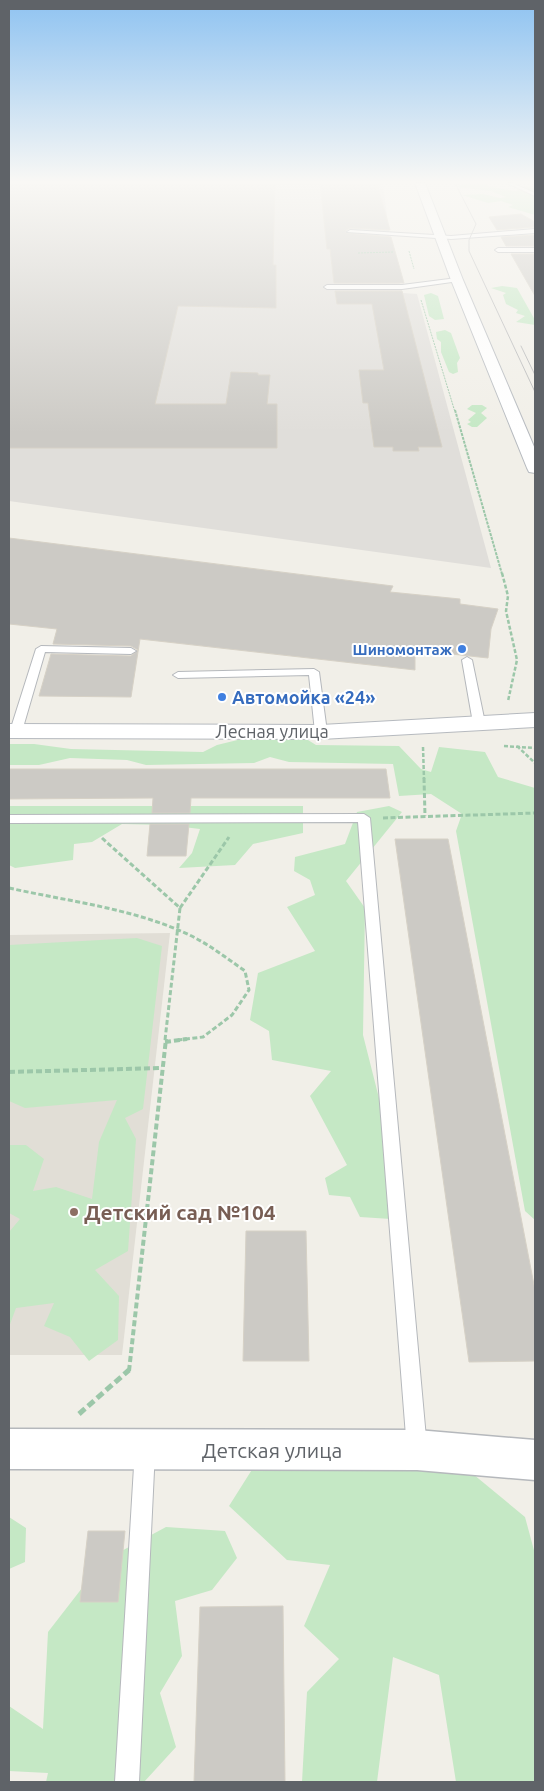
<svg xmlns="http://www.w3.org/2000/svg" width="544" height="1791" font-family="Ubuntu,sans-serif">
  <rect width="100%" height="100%" fill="#f1efe8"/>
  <path fill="#e0deda" d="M 9,183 L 383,183 L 393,264 L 403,293 L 417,294 L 491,568 L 9,501 Z"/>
  <path fill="#e1ded6" d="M 170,933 L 122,1355 L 9,1355 L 9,935 Z"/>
  <path fill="#c5e8c5" d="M 464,183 L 482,183 L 491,187 L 516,191 L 525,187 L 535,188 L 535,215 L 508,207 L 513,205 L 501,201 L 488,203 L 462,195 L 483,194 L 500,198 L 506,197 L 491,191 L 456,187 Z
    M 502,286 L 517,288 L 535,320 L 535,325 L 516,322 L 525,316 L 516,313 L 518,310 L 506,304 L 503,295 L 506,293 L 491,288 Z
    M 431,293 L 438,296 L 444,319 L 435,320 L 429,316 L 424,295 Z
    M 445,330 L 451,333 L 460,358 L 457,363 L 458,372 L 453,374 L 449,372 L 441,352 L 441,342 L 437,339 L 436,332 Z
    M 472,405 L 482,405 L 487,408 L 481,413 L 487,418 L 477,427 L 472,427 L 467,424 L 471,422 L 468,420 L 476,413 L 467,409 Z
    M 266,733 L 300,735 L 316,745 L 399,746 L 421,769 L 431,772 L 439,747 L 485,752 L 498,777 L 535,788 L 535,1220 L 525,1211 L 456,831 L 462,814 L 431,794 L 399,796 L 393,764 L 289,762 L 270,757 L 254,763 L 146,765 L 127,760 L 70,758 L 39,765 L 9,765 L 9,744 L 34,744 L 71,749 L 203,752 L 217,745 Z
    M 9,806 L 303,806 L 303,833 L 253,844 L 235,865 L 179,868 L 192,853 L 200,829 L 167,825 L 122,824 L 92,842 L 74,844 L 73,860 L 15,868 L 9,865 Z
    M 389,806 L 402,812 L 346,881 L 365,908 L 363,1035 L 382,1110 L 391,1219 L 360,1217 L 350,1197 L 329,1195 L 325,1178 L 347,1165 L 310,1096 L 331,1071 L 272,1060 L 269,1031 L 250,1020 L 258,973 L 315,951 L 287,907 L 315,895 L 310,880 L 294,871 L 295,857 L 345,844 L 357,812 Z
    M 137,938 L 162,946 L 143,1109 L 125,1118 L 136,1139 L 128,1251 L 95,1270 L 119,1296 L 118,1340 L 89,1361 L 70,1337 L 44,1326 L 54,1303 L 16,1308 L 9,1327 L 9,1232 L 20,1219 L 9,1213 L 9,1145 L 26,1145 L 44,1159 L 33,1191 L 56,1187 L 92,1199 L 99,1142 L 117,1100 L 25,1108 L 9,1101 L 9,945 Z
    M 258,1460 L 462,1465 L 525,1517 L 535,1554 L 535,1782 L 456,1782 L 439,1675 L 393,1657 L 377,1782 L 302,1782 L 307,1692 L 339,1659 L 304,1626 L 330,1565 L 287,1560 L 229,1506 Z
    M 9,1517 L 26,1528 L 25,1562 L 9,1569 Z
    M 166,1527 L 225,1531 L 237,1558 L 212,1590 L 175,1601 L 182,1656 L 160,1693 L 176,1747 L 144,1782 L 46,1782 L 48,1773 L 9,1771 L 9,1706 L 43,1729 L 48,1632 L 103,1561 Z"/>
  <path fill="#cccac5" stroke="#d6d1c6" d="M 9,183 L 275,183 L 273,265 L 276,265 L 276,308 L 178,306 L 155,404 L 226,404 L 231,372 L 258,373 L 258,375 L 270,375 L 267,404 L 277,404 L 277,448 L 9,448 Z
    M 320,183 L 377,183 L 390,230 L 350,228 L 346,230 L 346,233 L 391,237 L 404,283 L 334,283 L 330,249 L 327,249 Z
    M 521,214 L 535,222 L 535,227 L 497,230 L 489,217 Z
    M 535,235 L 535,246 L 506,246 L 501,237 Z
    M 511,254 L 535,254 L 535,296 Z
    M 335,291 L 402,291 L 442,447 L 418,447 L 419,451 L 393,451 L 393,447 L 374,447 L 368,403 L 363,403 L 359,370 L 384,370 L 372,304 L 337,304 Z
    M 9,538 L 393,586 L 390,592 L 460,599 L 460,604 L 498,609 L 491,629 L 488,658 L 415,650 L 415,670 L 140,639 L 131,697 L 39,696 L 51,654 L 131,656 L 138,650 L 131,646 L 53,644 L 57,629 L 9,624 Z
    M 9,769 L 386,769 L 390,798 L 191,798 L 190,813 L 152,813 L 153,798 L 9,799 Z
    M 150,824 L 189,824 L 186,856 L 147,856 Z
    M 395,839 L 448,839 L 535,1290 L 535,1361 L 469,1362 Z
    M 246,1231 L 306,1231 L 309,1361 L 243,1361 Z
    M 88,1531 L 125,1531 L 118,1602 L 80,1602 Z
    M 283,1606 L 285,1782 L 194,1782 L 200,1607 Z"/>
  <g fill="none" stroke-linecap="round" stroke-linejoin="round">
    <defs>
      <path id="service" d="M 507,183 L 512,183 L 535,193 L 535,196 Z
        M 535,229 L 535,233 L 451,239 L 347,232 L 350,230 L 451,236 Z
        M 535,248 L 535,252 L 498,252 L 495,250 L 498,248 Z
        M 457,278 L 459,281 L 402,289 L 327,289 L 324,287 L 327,285 L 402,285 Z
        M 41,646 L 131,648 L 136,651 L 131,654 L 45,652 L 22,731 L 20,733 L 12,733 L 10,731 L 36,649 Z
        M 467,657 L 472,660 L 485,723 L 479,726 L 473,723 L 462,660 Z
        M 314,669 L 319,672 L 327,732 L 321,736 L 315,732 L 309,675 L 178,678 L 173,675 L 178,672 Z
        M 364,814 L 370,818 L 427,1449 L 424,1456 L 417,1459 L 410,1456 L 407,1449 L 358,822 L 9,823 L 9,815 Z
        M 145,1440 L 152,1443 L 155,1450 L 139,1782 L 115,1782 L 135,1450 L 138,1443 Z"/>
      <path id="minor" d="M 9,1429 L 417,1430 L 535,1440 L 535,1480 L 417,1470 L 9,1469 Z"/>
      <path id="secondary" d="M 415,183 L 425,183 L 463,280 L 535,449 L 535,473 L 529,472 L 527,468 L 451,280 Z
        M 535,713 L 535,727 L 321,739 L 9,738 L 9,724 L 321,725 Z"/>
    </defs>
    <use href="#service" stroke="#b5b8bc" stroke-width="2"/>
    <use href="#minor" stroke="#b5b8bc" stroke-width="3"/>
    <use href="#secondary" stroke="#b6babf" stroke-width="2"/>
    <path stroke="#9cc7a9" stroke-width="1" stroke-dasharray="2 1" stroke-linecap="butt" d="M 409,251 L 414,269
      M 358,253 L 394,252
      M 421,300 L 455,412"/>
    <path stroke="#9cc7a9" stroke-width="2" stroke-dasharray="3 1" stroke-linecap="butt" d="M 455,410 L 502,574"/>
    <path stroke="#9cc7a9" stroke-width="2.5" stroke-dasharray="4 2" stroke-linecap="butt" d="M 502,573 L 508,596 L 506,611 L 517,660 L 508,701
      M 504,746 L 535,748
      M 517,746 L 535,763
      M 423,747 L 424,779"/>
    <path stroke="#9cc7a9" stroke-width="3" stroke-dasharray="5 2.5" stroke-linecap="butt" d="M 424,778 L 425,816
      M 383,818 L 535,813
      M 102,838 L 180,908 L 165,1040
      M 9,888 C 67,901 129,908 183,932 C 206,942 225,957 245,971 L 249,990 L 232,1015 L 203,1037 L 178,1040
      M 180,908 L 229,837"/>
    <path stroke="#9cc7a9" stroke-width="4" stroke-dasharray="6 3" stroke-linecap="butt" d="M 165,1042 L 187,1039
      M 9,1072 L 162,1068
      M 129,1371 L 166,1039"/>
    <path stroke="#9cc7a9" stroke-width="5" stroke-dasharray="8 4" stroke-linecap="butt" d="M 79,1414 L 129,1370"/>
    <use href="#service" fill="#fff" fill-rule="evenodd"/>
    <use href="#minor" fill="#fff" fill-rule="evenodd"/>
    <use href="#secondary" fill="#fff" fill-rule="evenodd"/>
    <path stroke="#b6b7b8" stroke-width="1" d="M 455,183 L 476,224 L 469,240 L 469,251 L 535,392
      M 521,346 L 535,375"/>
  </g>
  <linearGradient id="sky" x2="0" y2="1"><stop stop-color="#8fc3f1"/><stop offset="0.42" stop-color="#f9f8f5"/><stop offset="1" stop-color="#f9f8f5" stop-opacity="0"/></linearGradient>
  <rect width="544" height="433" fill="url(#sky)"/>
  <g fill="#3f7fe0" stroke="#fff" stroke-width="2">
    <circle cx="462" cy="649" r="5"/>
    <circle cx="222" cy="697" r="5"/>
  </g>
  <circle fill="#8d6e63" stroke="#fff" stroke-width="2" cx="74" cy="1212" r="5"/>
  <g text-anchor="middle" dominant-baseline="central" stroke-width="4" stroke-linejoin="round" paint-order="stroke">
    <g font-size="15" font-weight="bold" fill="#366cbe" stroke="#fff" text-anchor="end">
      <text x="452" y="649">Шиномонтаж</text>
    </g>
    <g font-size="18" font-weight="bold" fill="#366cbe" stroke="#fff" text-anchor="start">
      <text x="232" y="697">Автомойка «24»</text>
    </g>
    <g font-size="18" fill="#5f6368" stroke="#fff">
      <text x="272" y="731">Лесная улица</text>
    </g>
    <g font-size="21" font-weight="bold" fill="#785e54" stroke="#fff" text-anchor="start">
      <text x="84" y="1212">Детский сад №104</text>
    </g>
    <g font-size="21" fill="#5f6368" stroke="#fff">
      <text x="272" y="1450">Детская улица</text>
    </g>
  </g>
  <rect width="544" height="1791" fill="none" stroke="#5f6368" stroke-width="20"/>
</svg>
